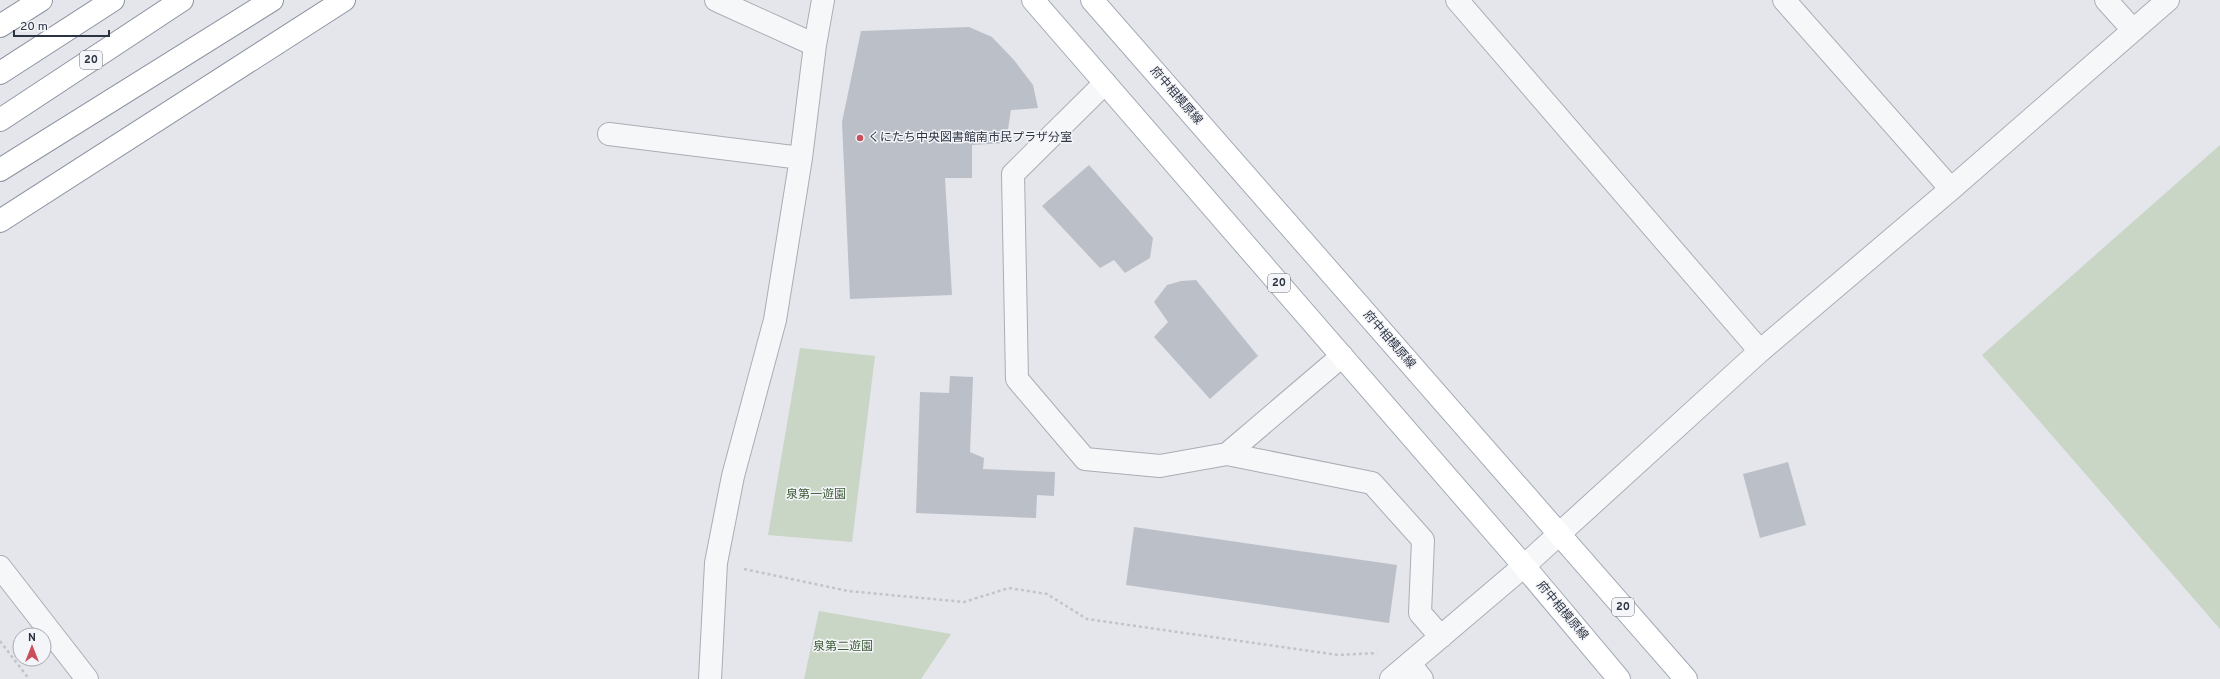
<svg xmlns="http://www.w3.org/2000/svg" width="2220" height="679" font-family="Overpass,'Noto Sans JP',sans-serif">
  <rect width="100%" height="100%" fill="#e4e6eb"/>
  <path fill="#c9d5c5" d="M 2220,145 L 2220,629 L 1982,355 Z
    M 800,348 L 875,356 L 852,542 L 768,535 Z
    M 819,611 L 951,634 L 921,679 L 804,679 Z"/>
  <path fill="#bbbfc8" d="M 969,27 L 992,37 L 1014,60 L 1033,85 L 1038,108 L 1011,110 L 1006,143 L 972,145 L 972,178 L 945,178 L 952,295 L 850,299 L 842,122 L 861,31 Z
    M 1089,165 L 1153,238 L 1150,258 L 1125,273 L 1114,260 L 1100,268 L 1042,206 Z
    M 1196,280 L 1258,356 L 1210,399 L 1154,337 L 1168,322 L 1154,302 L 1167,285 L 1181,281 Z
    M 950,376 L 973,377 L 970,452 L 984,458 L 983,469 L 1055,472 L 1054,496 L 1037,495 L 1036,518 L 916,513 L 920,392 L 949,393 Z
    M 1788,462 L 1806,525 L 1760,538 L 1743,474 Z
    M 1134,527 L 1397,565 L 1389,623 L 1126,585 Z"/>
  <g fill="none" stroke-linecap="round" stroke-linejoin="round">
    <defs>
      <path id="minor" d="M 716,0 L 815,45
        M 1457,0 L 1760,351
        M 1784,0 L 1951,189
        M 2106,0 L 2133,30
        M 1105,83 L 1013,174 L 1017,379 L 1085,459 L 1160,466 L 1227,454 L 1342,356
        M 609,134 L 801,158
        M 1227,454 L 1372,483 L 1423,540 L 1420,613 L 1441,637
        M 0,567 L 87,679
        M 1410,664 L 1422,679
        M 710,679 L 716,563 L 733,476 L 775,320 L 801,158 L 815,45 L 823,0
        M 1391,679 L 1524,566 L 1760,351 L 1951,189 L 2168,0"/>
      <path id="major" d="M 1033,0 L 1524,566 L 1619,679
        M 1092,0 L 1686,679"/>
      <path id="highway" d="M 0,26 L 41,0
        M 0,73 L 113,0
        M 0,120 L 182,0
        M 0,170 L 272,0
        M 0,221 L 344,0"/>
    </defs>
    <use href="#minor" stroke="#a9adb5" stroke-width="24"/>
    <use href="#major" stroke="#a3aab7" stroke-width="24"/>
    <use href="#highway" stroke="#8b93a1" stroke-width="24"/>
    <path stroke="#c1c4ca" stroke-width="2.5" stroke-dasharray="3 3" stroke-linecap="butt" d="M 744,569 L 848,591 L 964,602 L 1009,588 L 1047,594 L 1087,619 L 1338,655 L 1377,653
      M 0,641 L 29,679"/>
    <use href="#minor" stroke="#f6f7f9" stroke-width="22"/>
    <use href="#major" stroke="#fff" stroke-width="22"/>
    <use href="#highway" stroke="#fff" stroke-width="22"/>
  </g>
  <circle fill="#cb4e5d" stroke="#f4f5f8" stroke-width="1.5" cx="860" cy="138" r="4"/>
  <g text-anchor="middle" dominant-baseline="central" stroke-width="3" stroke-linejoin="round" paint-order="stroke">
    <g fill="#f4f5f8" stroke="#686e79" stroke-width="1">
      <rect x="80" y="51" width="22" height="18" rx="3"/>
      <rect x="1268" y="274" width="22" height="18" rx="3"/>
      <rect x="1612" y="598" width="22" height="18" rx="3"/>
    </g>
    <g font-size="11" font-weight="bold" fill="#2c3443">
      <text x="91" y="60">20</text>
      <text x="1279" y="283">20</text>
      <text x="1623" y="607">20</text>
    </g>
    <g font-size="12" fill="#2c3443" stroke="#f4f5f8">
      <text transform="translate(1176 96) rotate(49)">府中相模原線</text>
      <text transform="translate(1389 340) rotate(49)">府中相模原線</text>
      <text transform="translate(1562 611) rotate(50)">府中相模原線</text>
    </g>
    <g font-size="12" fill="#2c3443" stroke="#f4f5f8" text-anchor="start">
      <text x="868" y="138">くにたち中央図書館南市民プラザ分室</text>
    </g>
    <g font-size="12" fill="#3f5e39" stroke="#f4f5f8">
      <text x="816" y="495">泉第一遊園</text>
      <text x="843" y="647">泉第二遊園</text>
    </g>
  </g>
  <g transform="translate(32 647)"><circle r="19" fill="#f4f5f8" stroke="#a4a8b0"/>
  <path d="M0-3L7 15L0 10L-7 15Z" fill="#cb4e5d"/>
  <text y="-6" font-size="11" font-weight="bold" text-anchor="middle" fill="#2c3443">N</text>
  </g>
  <path d="M14 30v6h95v-6" fill="none" stroke="#2c3443" stroke-width="2"/>
  <text x="20" y="30" font-size="12" fill="#2c3443" stroke="#f4f5f8" stroke-width="3" paint-order="stroke">20 m</text>
</svg>
